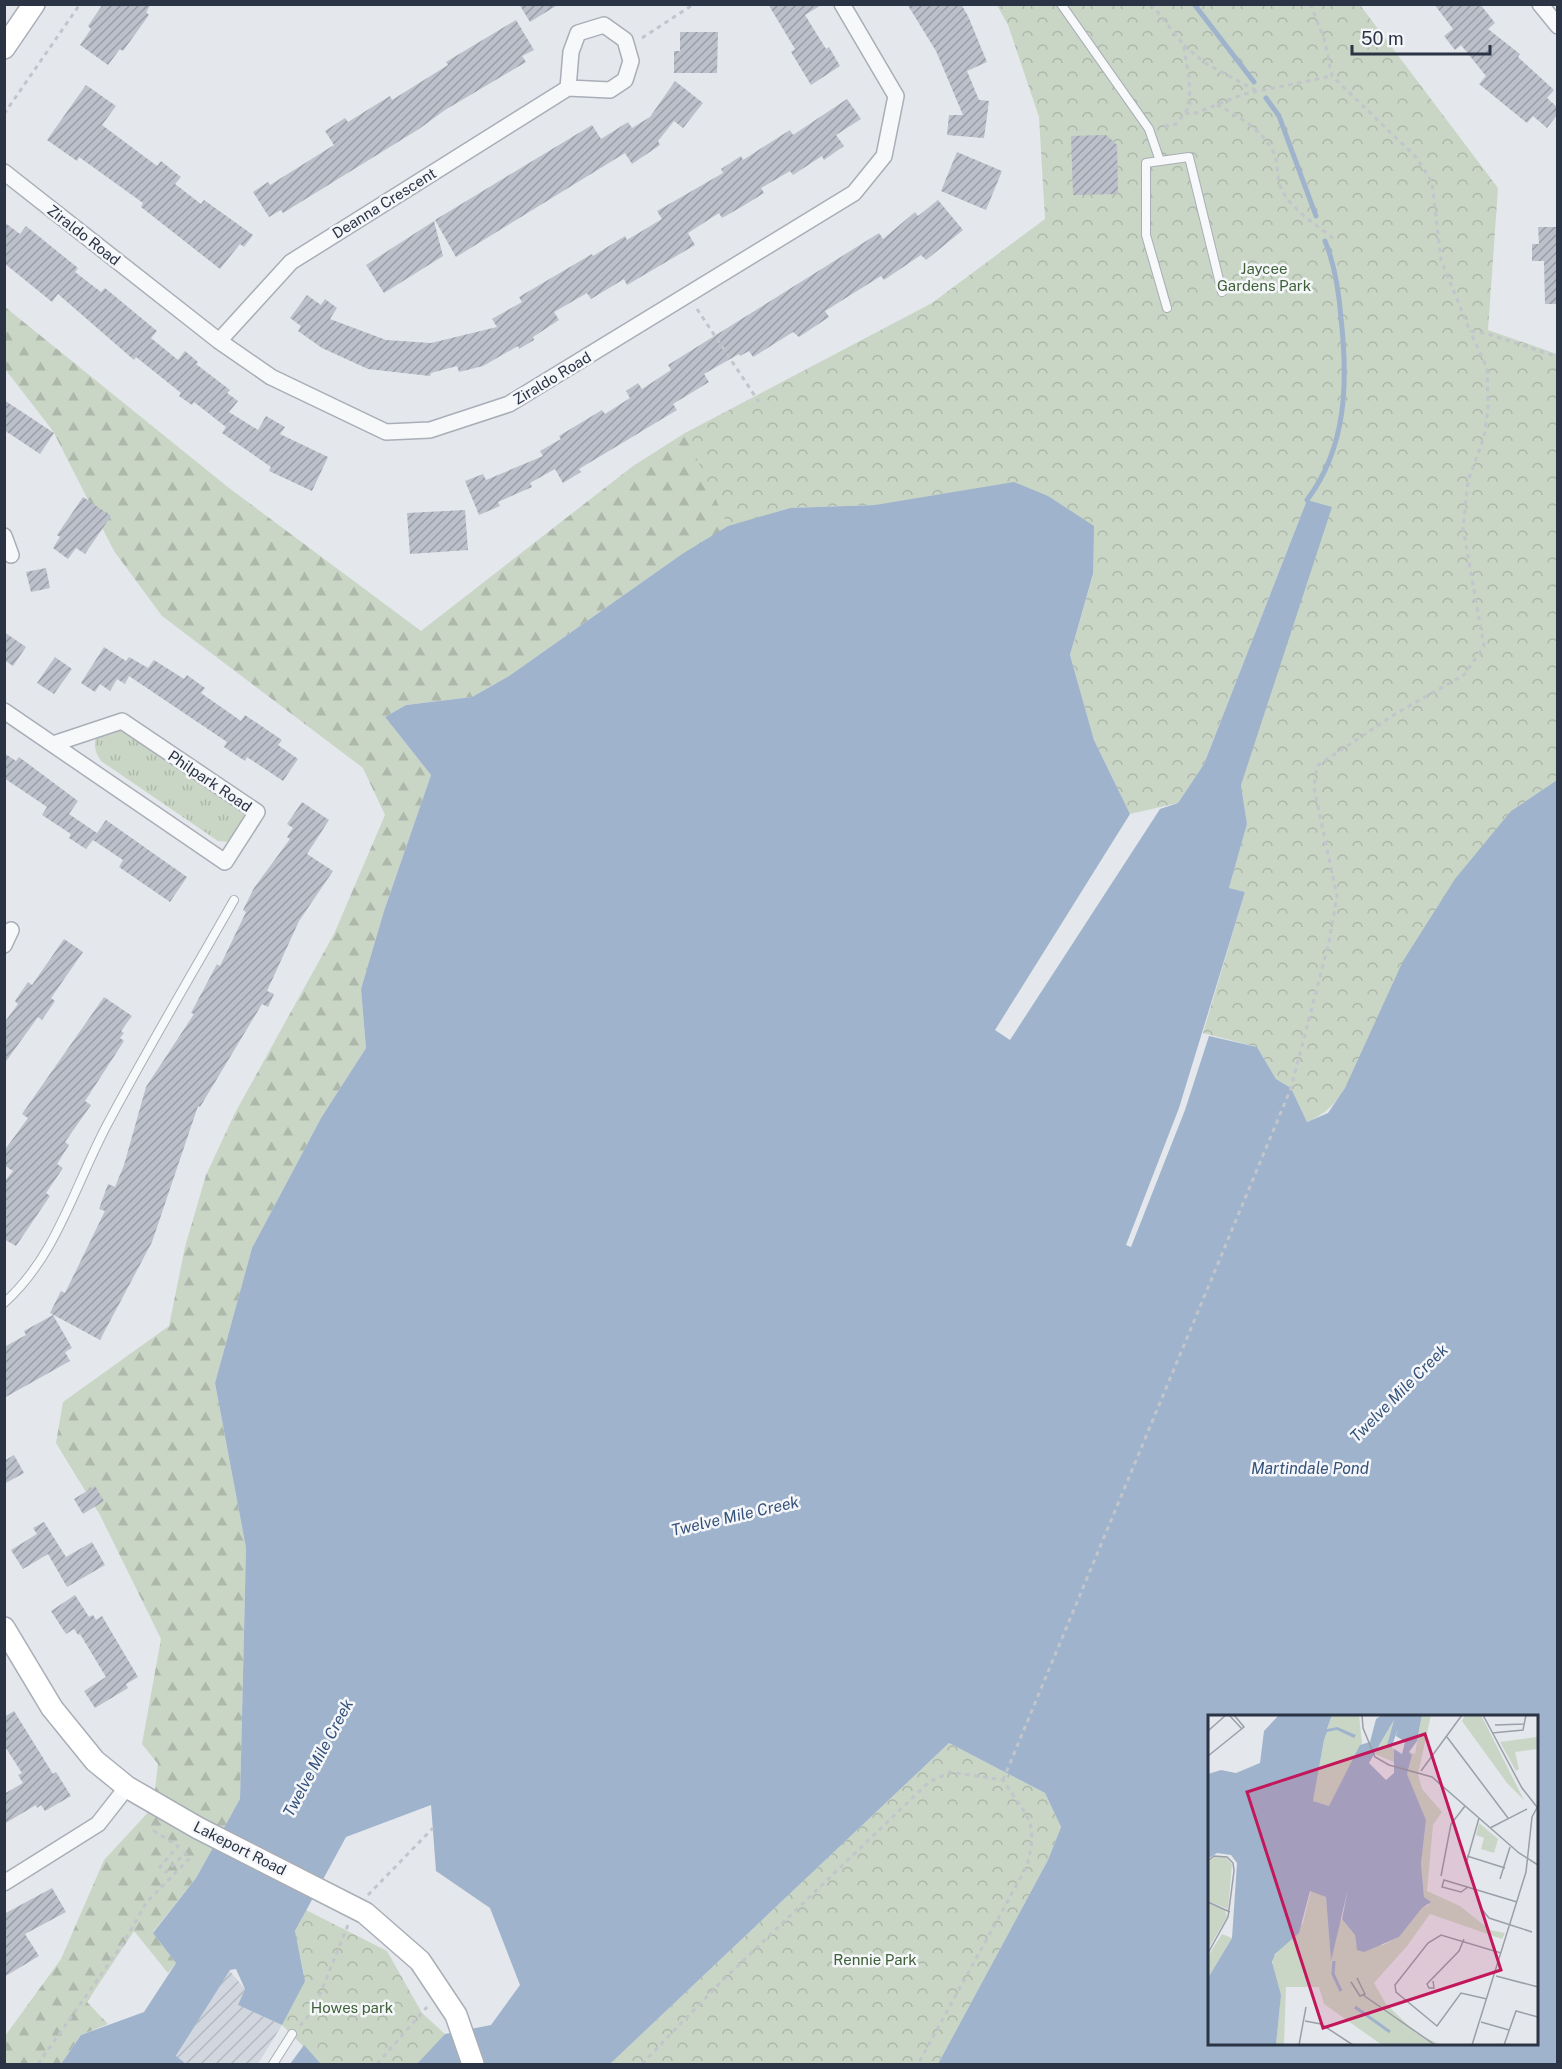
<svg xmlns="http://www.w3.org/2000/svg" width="1562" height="2069" font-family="'Public Sans',sans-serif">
  <defs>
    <pattern id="industrial-furrows" width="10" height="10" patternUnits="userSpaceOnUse" patternTransform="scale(1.5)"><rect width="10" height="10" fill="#d2d6de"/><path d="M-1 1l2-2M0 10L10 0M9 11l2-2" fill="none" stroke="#b4b8c0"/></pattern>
    <pattern id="grass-tufts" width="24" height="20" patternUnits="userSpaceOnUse" patternTransform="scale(1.5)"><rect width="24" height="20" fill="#c9d6c5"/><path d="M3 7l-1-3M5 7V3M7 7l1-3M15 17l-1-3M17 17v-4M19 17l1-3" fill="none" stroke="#adb8ab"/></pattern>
    <pattern id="forest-firs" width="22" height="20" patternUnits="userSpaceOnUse" patternTransform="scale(1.5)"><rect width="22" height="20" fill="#c9d6c5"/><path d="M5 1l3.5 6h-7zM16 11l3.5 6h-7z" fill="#adb8ab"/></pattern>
    <pattern id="park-crowns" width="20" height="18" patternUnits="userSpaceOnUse" patternTransform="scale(1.5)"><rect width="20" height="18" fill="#c9d6c5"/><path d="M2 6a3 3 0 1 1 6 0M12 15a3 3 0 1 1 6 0" fill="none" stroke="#adb8ab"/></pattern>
    <pattern id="building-hatch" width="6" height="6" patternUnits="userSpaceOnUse" patternTransform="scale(1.5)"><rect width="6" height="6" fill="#bbc0ca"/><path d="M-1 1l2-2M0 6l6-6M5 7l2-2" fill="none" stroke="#989da6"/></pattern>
  </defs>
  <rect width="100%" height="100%" fill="#e4e7ec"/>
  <path fill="url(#industrial-furrows)" d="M 229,1970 L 245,1989 L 238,2005 L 282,2025 L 258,2064 L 186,2064 L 176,2057 Z"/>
  <path fill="url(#grass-tufts)" d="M 121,724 L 241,807 L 246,818 L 230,842 L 218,841 L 101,761 C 94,751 93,744 98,731 Z"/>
  <path fill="url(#forest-firs)" d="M 5,307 L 229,488 L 421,631 L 633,466 L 685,433 L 767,440 L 933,443 L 682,554 L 509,676 L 472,697 L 406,705 L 385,717 L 431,775 L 384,911 L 361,989 L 366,1048 L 321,1118 L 252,1248 L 215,1383 L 246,1548 L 240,1799 L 196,1878 L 153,1932 L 176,1963 L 168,1973 L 134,1931 L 87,2002 L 108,2024 L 81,2035 L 61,2064 L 5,2064 L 5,2036 L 61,1959 L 104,1860 L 153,1807 L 158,1764 L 142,1744 L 161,1639 L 100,1515 L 56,1443 L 63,1402 L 169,1326 L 185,1247 L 206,1175 L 235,1113 L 334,934 L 385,815 L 363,768 L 162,616 L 114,551 L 53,431 L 5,369 Z"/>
  <path fill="url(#park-crowns)" d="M 997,5 L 1360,5 L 1498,188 L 1488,330 L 1557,354 L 1557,780 L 1511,811 L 1360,1057 C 1345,1088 1340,1107 1307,1122 L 1291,1088 L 1276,1079 L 1257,1047 L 1203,1033 L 1245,892 L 1229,888 L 1247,824 L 1241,785 L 1307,500 L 1204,764 L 1178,803 L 1130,814 L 1094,740 L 1070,655 L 1093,575 L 875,505 L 790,508 L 728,526 L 685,433 L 932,303 L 1045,219 L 1039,117 L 1008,25 Z
    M 949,1743 L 1045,1793 L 1061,1827 L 1048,1860 L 938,2064 L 610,2064 Z
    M 306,1910 L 387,1951 L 422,2013 L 445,2034 L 420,2064 L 321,2064 L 282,2025 L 304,1974 L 295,1932 Z"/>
  <path fill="#9fb4cc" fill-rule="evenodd" d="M 1014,482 L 1048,496 L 1094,526 L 1093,574 L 1070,655 L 1094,740 L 1130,814 L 995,1030 L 1010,1040 L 1160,809 L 1178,803 L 1204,764 L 1307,500 L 1332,507 L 1241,785 L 1247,824 L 1229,888 L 1245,892 L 1179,1108 L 1126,1245 L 1131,1247 L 1185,1110 L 1209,1036 L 1257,1047 L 1276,1079 L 1291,1088 L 1307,1122 L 1328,1113 L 1345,1088 L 1403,961 L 1455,879 L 1511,811 L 1557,780 L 1557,2064 L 938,2064 L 1048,1860 L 1061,1827 L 1045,1793 L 949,1743 L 610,2064 L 417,2064 L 445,2034 L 491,2025 L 520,1985 L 490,1908 L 436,1871 L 431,1805 L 346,1837 L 295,1931 L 305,1981 L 282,2025 L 238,2005 L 245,1989 L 236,1969 L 230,1970 L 176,2056 L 186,2064 L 61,2064 L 81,2035 L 144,2012 L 176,1963 L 153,1933 L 196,1878 L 240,1799 L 246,1548 L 215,1383 L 252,1248 L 321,1118 L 366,1048 L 361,989 L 384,911 L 431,775 L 385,717 L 406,705 L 472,697 L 509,676 L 682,554 L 728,526 L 790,508 L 875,505 ZM 1210,1716 L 1536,1716 L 1536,2044 L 1210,2044 Z
    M 304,2045 L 321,2064 L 290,2064 Z"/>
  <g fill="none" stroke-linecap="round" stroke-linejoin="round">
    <path stroke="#9fb4cc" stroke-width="5" d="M 1194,4 L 1254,82
      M 1266,98 L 1279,116 L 1316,216
      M 1307,500 C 1347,447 1348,382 1341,318 C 1339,293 1335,265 1325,241"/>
  </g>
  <path fill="url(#building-hatch)" d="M 103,4 L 151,4 L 146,12 L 149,15 L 123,51 L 120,49 L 108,65 L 80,45 L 91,29 L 88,26 Z
    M 519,4 L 559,4 L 530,22 Z
    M 768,4 L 823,4 L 805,15 L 826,49 L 829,47 L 840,66 L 811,85 L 791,52 L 795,49 Z
    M 907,4 L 961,4 L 968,16 L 987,62 L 967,71 L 979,100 L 989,101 L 984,138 L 947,135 L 949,115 L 963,115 L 936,51 Z
    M 1434,4 L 1480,4 L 1495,23 L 1488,29 L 1520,54 L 1518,57 L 1554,90 L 1547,98 L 1557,107 L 1557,115 L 1547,128 L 1533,116 L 1527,123 L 1479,84 L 1486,76 L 1461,45 L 1455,50 L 1444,36 L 1453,29 Z
    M 516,20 L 534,50 L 522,56 L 526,62 L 445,110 L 419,129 L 283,213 L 281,210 L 269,217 L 253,192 L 268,182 L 270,185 L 334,145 L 325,131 L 345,118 L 348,122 L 390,96 L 392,100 L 448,65 L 446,62 Z
    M 680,32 L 718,32 L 717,73 L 674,73 L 674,51 L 680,51 Z
    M 675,81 L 703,103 L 683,128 L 674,121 L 658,141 L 660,145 L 632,164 L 625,153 L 456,257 L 435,220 L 592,125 L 601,139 L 628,122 L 632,128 L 650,117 Z
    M 86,85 L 116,106 L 102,125 L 157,166 L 161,161 L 181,177 L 175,184 L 201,204 L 204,200 L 253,235 L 244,247 L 240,244 L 220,269 L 141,207 L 143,203 L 79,157 L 77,161 L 47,140 Z
    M 847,99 L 861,119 L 836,135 L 844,146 L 824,160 L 822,156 L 793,175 L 790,171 L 761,188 L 764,193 L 743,206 L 722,218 L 719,213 L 688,233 L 695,245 L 627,285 L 624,279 L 591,299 L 587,293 L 554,312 L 559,320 L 533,337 L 534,340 L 519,349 L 518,346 L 483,366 L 459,372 L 457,366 L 431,373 L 430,376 L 368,369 L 322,348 L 298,331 L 301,326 L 290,318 L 307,295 L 321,305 L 325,299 L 337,308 L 330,319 L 386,340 L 431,343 L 497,327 L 492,319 L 522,302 L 519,297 L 592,254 L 593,256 L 625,236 L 627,240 L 662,219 L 657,211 L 723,173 L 721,169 L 741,156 L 743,160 L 790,130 L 793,135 Z
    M 1106,135 L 1117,145 L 1118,194 L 1073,195 L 1071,136 Z
    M 957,152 L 1002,171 L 986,210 L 941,191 Z
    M 938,200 L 963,230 L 926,260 L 921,255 L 884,280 L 881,276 L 825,311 L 829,317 L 799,337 L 793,332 L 753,357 L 749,351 L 740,356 L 739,354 L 704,374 L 709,382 L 673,404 L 677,410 L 579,469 L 581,472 L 563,483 L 555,469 L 530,483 L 532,487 L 498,502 L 500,506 L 479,515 L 465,481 L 483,474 L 486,480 L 543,456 L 540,451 L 561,439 L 559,436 L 602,410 L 605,414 L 630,398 L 626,391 L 638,383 L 642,389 L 671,370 L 668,365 L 879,233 L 883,239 L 915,212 L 918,216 Z
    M 434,221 L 443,256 L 384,293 L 366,265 Z
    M 4,222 L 20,234 L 26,226 L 78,268 L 75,272 L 101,292 L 105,288 L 157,331 L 151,338 L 178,360 L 185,351 L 198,362 L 196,364 L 230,390 L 227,393 L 238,401 L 229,412 L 258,430 L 266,416 L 285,427 L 280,434 L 328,457 L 312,491 L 269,471 L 271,467 L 222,433 L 226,427 L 194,402 L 192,405 L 179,396 L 181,393 L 136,357 L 134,360 L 58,294 L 52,302 L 4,263 Z
    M 1538,227 L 1557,227 L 1557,304 L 1545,304 L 1544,261 L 1532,261 L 1532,244 L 1539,244 Z
    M 4,400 L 54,433 L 40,454 L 4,430 Z
    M 83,497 L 111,516 L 85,554 L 76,548 L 68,559 L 53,548 L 60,537 L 57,535 Z
    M 465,510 L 468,550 L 410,554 L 407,513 Z
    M 46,568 L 50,588 L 31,592 L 26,572 Z
    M 4,632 L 26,647 L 13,666 L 4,660 Z
    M 104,647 L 126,661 L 129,657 L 148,668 L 154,660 L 184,679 L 187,675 L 205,688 L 201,693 L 241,721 L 245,715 L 282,740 L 278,745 L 298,759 L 283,781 L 247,757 L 245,761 L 224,747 L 227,742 L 129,676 L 125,684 L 117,679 L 110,691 L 100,684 L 95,692 L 81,683 Z
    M 55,657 L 72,669 L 54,694 L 37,683 Z
    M 4,753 L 16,761 L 19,757 L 78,801 L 69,814 L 97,833 L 106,820 L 187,877 L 170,902 L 119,867 L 123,860 L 93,840 L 86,849 L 69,838 L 71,834 L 42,815 L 47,807 L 4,778 Z
    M 302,802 L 329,820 L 307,854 L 333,871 L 299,921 L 267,991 L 274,994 L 268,1007 L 262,1004 L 200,1107 L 198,1106 L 152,1242 L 100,1340 L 50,1313 L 61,1291 L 65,1293 L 105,1211 L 99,1209 L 108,1184 L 115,1187 L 124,1165 L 146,1087 L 194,1014 L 191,1013 L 217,964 L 220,966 L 246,912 L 243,910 L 254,888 L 290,839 L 287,837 L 293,828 L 287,824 Z
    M 64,939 L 83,952 L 51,998 L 55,1001 L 42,1020 L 38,1017 L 4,1064 L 4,1023 L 18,1004 L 15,1001 L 28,982 L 32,985 Z
    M 104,997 L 132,1016 L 121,1031 L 124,1033 L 120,1038 L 124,1041 L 85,1101 L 91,1105 L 65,1142 L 69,1145 L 57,1164 L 63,1168 L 46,1193 L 50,1196 L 16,1246 L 4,1239 L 4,1182 L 13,1171 L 4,1165 L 4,1151 L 28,1118 L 22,1114 Z
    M 53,1315 L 72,1348 L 65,1352 L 70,1361 L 4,1398 L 4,1347 L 26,1335 L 24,1331 Z
    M 14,1455 L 24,1473 L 4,1484 L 4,1461 Z
    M 95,1486 L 104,1501 L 83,1514 L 74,1499 Z
    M 44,1522 L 66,1557 L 92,1542 L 105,1565 L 67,1587 L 48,1554 L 23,1569 L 11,1550 L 37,1534 L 33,1528 Z
    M 75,1595 L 89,1617 L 93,1615 L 96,1620 L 102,1616 L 138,1677 L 126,1684 L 128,1688 L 95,1708 L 84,1691 L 106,1677 L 80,1634 L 78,1635 L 74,1629 L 66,1634 L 51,1611 Z
    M 14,1711 L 53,1774 L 56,1772 L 71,1796 L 45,1811 L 41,1805 L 37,1808 L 36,1805 L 4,1824 L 4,1794 L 23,1783 L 18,1775 L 22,1773 L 4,1745 L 4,1717 Z
    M 52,1888 L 66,1912 L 25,1934 L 39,1956 L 4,1977 L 4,1914 Z"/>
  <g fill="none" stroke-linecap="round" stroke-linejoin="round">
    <defs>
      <path id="service" d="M 1061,4 L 1149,129 L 1160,161
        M 1167,308 L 1146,235 L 1146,163 L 1189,157 L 1222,292
        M 4,1303 C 57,1256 75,1184 108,1123 C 148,1048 192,974 234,900
        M 273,2064 L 292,2034"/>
      <path id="minor" d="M 1540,4 L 1558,26
        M 4,172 L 219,341 L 271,377 L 386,432 L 430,430 L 509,404 L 854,193 L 884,156 L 896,96 L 842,4
        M 219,341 L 291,262 L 568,88 L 610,90 L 625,80 L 631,61 L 625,40 L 604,25 L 578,33 L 571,52 L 568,88
        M 4,536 L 11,555
        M 4,711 L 225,862 L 257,812 L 122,721 L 53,744
        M 4,945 L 11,930
        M 4,1883 L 98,1824 L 127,1787"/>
      <path id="secondary" d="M 4,48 L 34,4
        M 4,1628 L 52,1708 L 95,1761 L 127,1787 L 198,1828 L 365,1913 L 420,1961 L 456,2015 L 473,2064"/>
    </defs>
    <use href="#service" stroke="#a9aeb7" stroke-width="10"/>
    <use href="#minor" stroke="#a9aeb7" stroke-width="18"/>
    <use href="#secondary" stroke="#a9aeb7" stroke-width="24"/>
    <path stroke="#c2c5cb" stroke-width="3" stroke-dasharray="4.5 4.5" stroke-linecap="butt" d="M 1151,4 L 1183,44 L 1189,76 L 1190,106 L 1176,124 L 1162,127
      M 1310,4 L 1324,38 L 1332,76 L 1416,157 L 1432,182 L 1441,260 L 1470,331 L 1488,334 L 1558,357
      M 4,6 L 5,4
      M 642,38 L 694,4
      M 1184,45 L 1205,63 L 1257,91
      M 1217,105 C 1239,116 1266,132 1275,156 C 1278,166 1277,178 1281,188 C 1290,209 1317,225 1334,239
      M 1185,113 L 1193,114 L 1244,94 L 1332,76
      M 4,114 L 80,4
      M 697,309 L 759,402
      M 1003,1780 L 1291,1088 L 1329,942 L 1337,896 L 1314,788 L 1317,766 L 1395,714 L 1464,675 L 1484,646 L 1463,528 L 1468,481 L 1484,437 L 1488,409 L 1487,368 L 1470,331
      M 368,1895 L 433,1828
      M 300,2026 L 314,2009 L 348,1925
      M 38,2064 L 124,1942 L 146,1903 L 190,1858 L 185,1853 L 166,1872 L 160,1867 L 178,1846 L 154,1831 L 156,1825
      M 377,2064 L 427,2007
      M 642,2064 L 717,1986 L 929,1782 L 950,1772 L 1003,1780 C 1027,1818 1039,1819 1027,1866 L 918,2064"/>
    <use href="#service" stroke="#f7f8fa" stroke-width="8"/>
    <use href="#minor" stroke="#f7f8fa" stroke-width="15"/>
    <use href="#secondary" stroke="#fff" stroke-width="21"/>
  </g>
  <g text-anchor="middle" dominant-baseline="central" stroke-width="5" stroke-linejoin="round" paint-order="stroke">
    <g font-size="15" fill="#2b3445" stroke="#f4f6f9">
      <text transform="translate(384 203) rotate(-32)">Deanna Crescent</text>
      <text transform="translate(84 235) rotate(38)">Ziraldo Road</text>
      <text transform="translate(552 378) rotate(-31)">Ziraldo Road</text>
      <text transform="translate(210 781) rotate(34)">Philpark Road</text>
      <text transform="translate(240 1848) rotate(27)">Lakeport Road</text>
    </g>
    <g font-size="15" fill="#3f6138" stroke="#f4f6f9">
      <text x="1264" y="268">Jaycee<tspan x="1264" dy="17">Gardens Park</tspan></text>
      <text x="875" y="1959">Rennie Park</text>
      <text x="352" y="2007">Howes park</text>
    </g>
    <g font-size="16" font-style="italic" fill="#34527a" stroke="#f4f6f9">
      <text transform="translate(1399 1393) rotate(-45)">Twelve Mile Creek</text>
      <text x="1310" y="1468">Martindale Pond</text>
      <text transform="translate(735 1516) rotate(-13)">Twelve Mile Creek</text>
      <text transform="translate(318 1758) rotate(-62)">Twelve Mile Creek</text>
    </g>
  </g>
  <g transform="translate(1208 1715)">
    <rect width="330" height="330" fill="#e4e7ec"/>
    <path d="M 6,142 L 17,142 L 24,149 L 20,194 L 0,186 L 0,148 ZM 0,188 L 17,195 L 19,202 L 0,234 Z" fill="#c9d6c5"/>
    <path d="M 214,0 L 223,0 L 210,59 L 214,74 L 234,97 L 225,110 L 219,176 L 252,191 L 282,215 L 297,218 L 294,224 L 222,199 L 199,231 L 190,233 L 191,222 L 214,193 L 221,190 L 216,182 L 213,149 L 218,105 L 199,59 L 204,40 L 201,37 L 207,39 ZM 257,0 L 273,0 L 316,85 L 299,68 L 254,6 ZM 330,22 L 330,34 L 307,37 L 311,54 L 308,56 L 292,27 ZM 65,260 L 78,272 L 76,330 L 68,330 L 72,291 Z" fill="#c9d6c5"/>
    <path d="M 124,0 L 151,0 L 154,28 L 121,91 L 105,86 L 116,25 L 119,17 L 129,15 L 147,21 L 124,13 L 119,15 ZM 186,5 L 179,30 L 186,34 L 188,48 L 167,39 ZM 271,108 L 290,124 L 286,138 L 273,134 L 276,123 L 268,120 ZM 103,175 L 118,182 L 123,246 L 128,212 L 134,204 L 147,220 L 148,230 L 175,230 L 191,222 L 199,231 L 166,268 L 178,289 L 208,318 L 233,330 L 174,330 L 116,289 L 111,272 L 71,272 L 64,255 L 65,242 L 95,208 ZM 14,219 L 24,223 L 0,263 L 0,241 Z" fill="#c9d6c5"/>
    <path d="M 71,0 L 124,0 L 119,14 L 129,12 L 148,20 L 146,23 L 129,15 L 119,17 L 116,25 L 105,86 L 121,91 L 152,30 L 162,27 L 168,4 L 174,0 L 214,0 L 209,26 L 201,37 L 204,40 L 199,59 L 218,105 L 213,149 L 216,182 L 223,187 L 214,193 L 191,222 L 156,237 L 149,235 L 147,220 L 134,204 L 140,174 L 123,246 L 118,182 L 102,176 L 91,218 L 67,239 L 64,247 L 73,280 L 68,330 L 0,330 L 0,263 L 24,223 L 29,148 L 23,140 L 9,138 L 0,144 L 0,59 L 13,55 L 28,58 L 52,48 L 56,16 ZM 186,5 L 179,30 L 183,33 L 190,14 L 188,21 L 197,27 L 194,39 L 186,34 L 186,58 L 178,65 L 161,48 Z" fill="#9fb4cc" fill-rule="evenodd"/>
    <path fill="none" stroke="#9fb4cc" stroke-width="3" d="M 126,246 L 125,259 L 133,276M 147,292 L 182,317"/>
    <path fill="none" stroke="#9a9fa9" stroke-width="1.5" d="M 21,0 L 34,14M 154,0 L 155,13 L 167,42 L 181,50 L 224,62 L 311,138 L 330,150M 275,0 L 314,73 L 329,92M 287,10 L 317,9M 0,16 L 18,0M 284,18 L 315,15 L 318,0M 239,22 L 300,103M 0,41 L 36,12 L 26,0M 213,56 L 254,0M 282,113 L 319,94M 259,141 L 297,153M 0,146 L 6,141 L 19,142 L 25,148 L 26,156 L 20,202 L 0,238M 258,149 L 271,103M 233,161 L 243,109 L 257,91M 292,164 L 302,132M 260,172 L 253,177 L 234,172 L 236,165 L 309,187M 0,187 L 22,197M 272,192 L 281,203 L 324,217M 288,261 L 330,272M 225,266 L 226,273 L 221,273 L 219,269 L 251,236 L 256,224M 143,267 L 152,281 L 157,279 L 149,263M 155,280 L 227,330M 279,284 L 253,278 L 229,311 L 188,277 L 187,270 L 220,228 L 233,220 L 293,238M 97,306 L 113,309 L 145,330M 273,307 L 301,315M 91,330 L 98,292M 264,330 L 318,157 L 324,102 L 330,91M 296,330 L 308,296 L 330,302"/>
    <path fill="#c2185b" fill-opacity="0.15" stroke="#c2185b" stroke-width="3" d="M 217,19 L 293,255 L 115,313 L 39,77 Z"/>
    <rect width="330" height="330" fill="none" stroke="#2b3445" stroke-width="3"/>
  </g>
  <rect width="1562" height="2069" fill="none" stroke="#2b3445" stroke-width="12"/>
  <path d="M1352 45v9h138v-9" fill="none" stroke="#2b3445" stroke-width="3"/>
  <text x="1361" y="45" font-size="18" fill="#2b3445" stroke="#f4f6f9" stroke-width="4.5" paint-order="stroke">50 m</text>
</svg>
